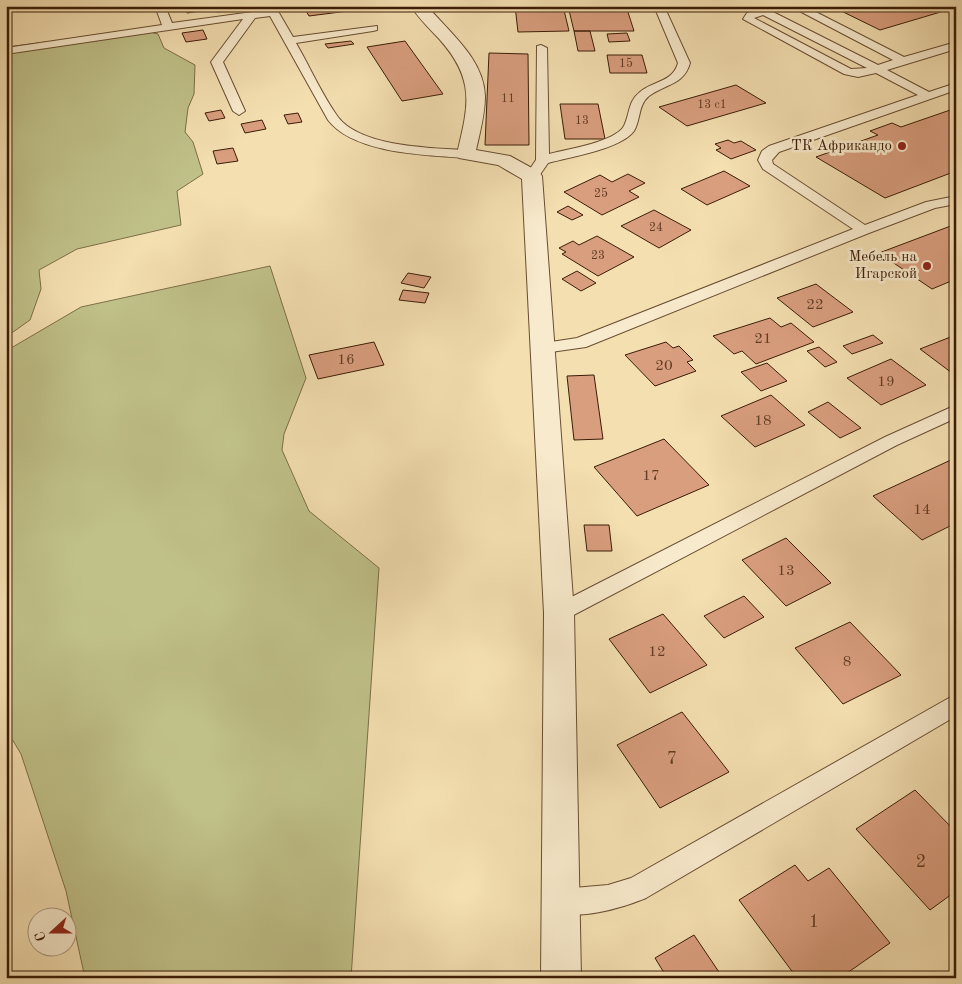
<svg xmlns="http://www.w3.org/2000/svg" width="962" height="984" font-family="'Old Standard TT',serif">
  <rect width="100%" height="100%" fill="#f4dfb1"/>
  <filter id="stains"><feTurbulence type="fractalNoise" baseFrequency=".004" numOctaves="4"/><feColorMatrix values="0 0 0 0 .2 0 0 0 0 .09 0 0 0 0 .02 0 0 0 .5 -.17"/></filter>
  <radialGradient id="worn" r=".72"><stop offset=".6" stop-color="#630" stop-opacity="0"/><stop offset="1" stop-color="#630" stop-opacity=".3"/></radialGradient>
  <path fill="#c0c189" stroke="#7e6e48" d="M 143,30 L 158,34 L 164,48 L 195,65 L 194,94 L 188,108 L 185,132 L 193,142 L 203,174 L 177,191 L 181,225 L 77,249 L 39,270 L 41,289 L 30,320 L 6,337 L 6,47 Z
    M 270,266 L 306,378 L 284,434 L 282,450 L 309,511 L 379,568 L 351,978 L 85,978 L 66,891 L 21,754 L 6,729 L 6,351 L 81,307 Z"/>
  <path fill="#d99e7e" stroke="#3b1c06" d="M 184,6 L 233,6 L 225,7 L 227,11 L 217,12 L 215,9 L 187,13 Z
    M 303,6 L 345,6 L 348,11 L 309,16 Z
    M 515,6 L 563,6 L 569,31 L 518,32 Z
    M 568,6 L 626,6 L 634,31 L 574,31 Z
    M 831,6 L 934,6 L 944,11 L 880,30 Z
    M 203,30 L 207,39 L 186,42 L 182,33 Z
    M 574,31 L 590,31 L 595,51 L 578,51 Z
    M 627,33 L 630,41 L 609,42 L 607,34 Z
    M 351,41 L 354,44 L 328,48 L 325,44 Z
    M 405,41 L 443,94 L 402,101 L 367,47 Z
    M 489,53 L 528,54 L 529,145 L 485,145 Z
    M 607,55 L 642,55 L 647,73 L 610,73 Z
    M 736,85 L 766,103 L 687,126 L 659,107 Z
    M 560,104 L 598,104 L 605,139 L 565,139 Z
    M 956,108 L 956,171 L 885,198 L 816,157 L 878,135 L 870,131 L 892,123 L 901,127 Z
    M 221,110 L 225,118 L 209,121 L 205,113 Z
    M 298,113 L 302,122 L 288,124 L 284,115 Z
    M 262,120 L 266,129 L 245,133 L 241,124 Z
    M 728,140 L 734,143 L 741,141 L 756,150 L 731,159 L 716,150 L 721,148 L 715,144 Z
    M 233,148 L 238,161 L 217,164 L 213,151 Z
    M 724,171 L 750,186 L 707,205 L 681,189 Z
    M 628,174 L 645,183 L 629,191 L 639,197 L 602,215 L 564,192 L 600,175 L 612,182 Z
    M 568,206 L 583,215 L 572,220 L 557,212 Z
    M 654,210 L 691,230 L 659,248 L 621,226 Z
    M 956,224 L 956,279 L 932,289 L 879,253 Z
    M 597,236 L 634,257 L 598,276 L 562,254 L 566,252 L 559,248 L 573,241 L 579,245 Z
    M 577,271 L 596,283 L 581,291 L 562,279 Z
    M 408,273 L 431,277 L 424,288 L 401,283 Z
    M 816,284 L 853,312 L 813,327 L 777,298 Z
    M 403,290 L 429,293 L 425,303 L 399,300 Z
    M 770,318 L 781,327 L 791,323 L 814,342 L 756,364 L 742,351 L 734,354 L 713,336 Z
    M 873,335 L 883,343 L 852,354 L 843,346 Z
    M 953,336 L 956,338 L 956,371 L 952,373 L 920,349 Z
    M 374,342 L 384,365 L 318,379 L 309,355 Z
    M 666,342 L 673,348 L 679,346 L 693,360 L 687,362 L 696,371 L 655,386 L 625,355 Z
    M 819,347 L 837,362 L 825,367 L 807,351 Z
    M 891,359 L 926,385 L 881,405 L 847,378 Z
    M 767,363 L 787,381 L 761,391 L 741,372 Z
    M 594,375 L 603,439 L 574,440 L 567,376 Z
    M 771,395 L 805,425 L 755,447 L 721,416 Z
    M 828,402 L 861,428 L 840,438 L 808,412 Z
    M 664,439 L 709,485 L 637,516 L 594,467 Z
    M 953,459 L 956,461 L 956,523 L 922,540 L 873,496 Z
    M 584,525 L 609,525 L 612,551 L 587,551 Z
    M 786,538 L 831,583 L 786,606 L 742,560 Z
    M 744,596 L 764,617 L 724,638 L 704,616 Z
    M 663,614 L 707,665 L 650,693 L 609,639 Z
    M 850,622 L 901,675 L 843,704 L 795,648 Z
    M 682,712 L 729,772 L 660,808 L 617,745 Z
    M 915,790 L 956,832 L 956,891 L 930,910 L 856,829 Z
    M 795,865 L 808,881 L 829,868 L 890,943 L 840,978 L 797,978 L 739,900 Z
    M 694,935 L 723,978 L 662,978 L 666,976 L 655,958 Z"/>
  <g fill="none" stroke-linecap="round" stroke-linejoin="round">
    <defs>
      <path id="lane" d="M 155,6 L 165,6 L 172,23 L 267,10 L 265,6 L 275,6 L 293,37 L 377,26 L 377,30 L 373,31 L 296,43 C 310,67 322,95 338,117 C 361,147 431,148 466,150 L 472,154 L 466,158 C 427,155 354,154 328,120 L 270,16 L 255,18 L 223,62 L 245,111 L 239,115 L 233,111 L 211,62 L 243,19 L 6,54 L 6,48 L 162,25 Z
        M 654,6 L 664,6 L 690,63 C 684,85 665,84 649,96 C 638,105 641,119 634,131 C 621,149 570,157 548,163 L 537,179 L 527,179 L 525,176 L 536,160 L 537,46 L 541,45 L 547,48 L 549,154 C 568,149 615,142 624,126 C 630,114 628,101 640,92 C 653,81 673,82 678,63 Z
        M 769,6 L 786,6 L 773,12 L 878,65 L 893,60 L 790,6 L 804,6 L 904,57 L 956,42 L 956,49 L 887,70 L 929,92 L 956,83 L 956,90 L 779,152 L 772,160 L 773,164 L 865,225 L 926,202 L 956,196 L 956,204 L 935,208 L 869,233 L 586,347 L 544,353 L 538,352 L 536,348 L 538,344 L 577,338 L 853,229 L 763,169 L 758,160 L 762,151 L 769,146 L 918,95 L 876,73 L 858,77 L 844,74 L 743,19 L 747,13 ZM 763,15 L 867,68 L 851,69 L 754,18 Z
        M 956,405 L 956,418 L 897,445 L 566,619 L 559,621 L 552,619 L 549,613 L 552,607 L 885,437 Z
        M 956,694 L 956,716 L 646,898 C 622,908 578,921 553,911 L 549,902 L 553,893 L 562,889 L 608,885 L 631,878 Z"/>
      <path id="street" d="M 411,6 L 427,6 C 449,32 484,59 485,96 C 485,114 480,132 476,150 L 510,156 L 539,172 L 542,176 L 574,613 L 581,978 L 541,978 L 544,613 L 522,179 L 498,165 L 459,158 L 457,154 C 468,107 476,81 441,41 C 431,30 419,19 411,6 Z"/>
    </defs>
    <use href="#lane" stroke="#694d31" stroke-width="2"/>
    <use href="#street" stroke="#694d31" stroke-width="2"/>
    <use href="#lane" fill="#f8eacc" fill-rule="evenodd"/>
    <use href="#street" fill="#f8eacc" fill-rule="evenodd"/>
  </g>
  <g fill="#8f2418" stroke="#f8eacc" stroke-width="2">
    <circle cx="902" cy="146" r="5"/>
    <circle cx="927" cy="266" r="5"/>
  </g>
  <g text-anchor="middle" dominant-baseline="central" stroke-width="5" stroke-linejoin="round" paint-order="stroke">
    <g font-size="12" fill="#623c24">
      <text x="626" y="64">15</text>
      <text x="508" y="99">11</text>
      <text x="712" y="105">13 с1</text>
      <text x="582" y="121">13</text>
      <text x="601" y="194">25</text>
      <text x="656" y="228">24</text>
      <text x="598" y="256">23</text>
    </g>
    <g font-size="15" fill="#3b1c06" stroke="#f8eacc" text-anchor="end">
      <text x="892" y="146">ТК Африкандо</text>
      <text x="917" y="257">Мебель на<tspan x="917" dy="17">Игарской</tspan></text>
    </g>
    <g font-size="15" fill="#623c24">
      <text x="815" y="305">22</text>
      <text x="763" y="339">21</text>
      <text x="346" y="360">16</text>
      <text x="664" y="366">20</text>
      <text x="886" y="382">19</text>
      <text x="763" y="421">18</text>
      <text x="651" y="476">17</text>
      <text x="922" y="510">14</text>
      <text x="786" y="571">13</text>
      <text x="657" y="652">12</text>
      <text x="847" y="662">8</text>
    </g>
    <g font-size="18" fill="#623c24">
      <text x="672" y="759">7</text>
      <text x="921" y="862">2</text>
      <text x="814" y="922">1</text>
    </g>
  </g>
  <rect width="962" height="984" fill="none" stroke="#f4dfb1" stroke-width="25"/>
  <rect x="8" y="8" width="947" height="969" fill="none" stroke="#3b1c06" stroke-width="2.5"/>
  <rect x="12" y="12" width="937" height="959" fill="none" stroke="#3b1c06"/>
  <g transform="translate(52 932) rotate(249)"><circle r="24" fill="#f8eacc" stroke="#ac987d"/>
  <path d="M0-4L9 19L0 12L-9 19Z" fill="#8f2418"/>
  <text y="-8" font-size="14" font-weight="bold" text-anchor="middle" fill="#3b1c06">С</text>
  </g>
  <rect width="100%" height="100%" filter="url(#stains)"/>
  <rect width="100%" height="100%" fill="url(#worn)"/>
</svg>
